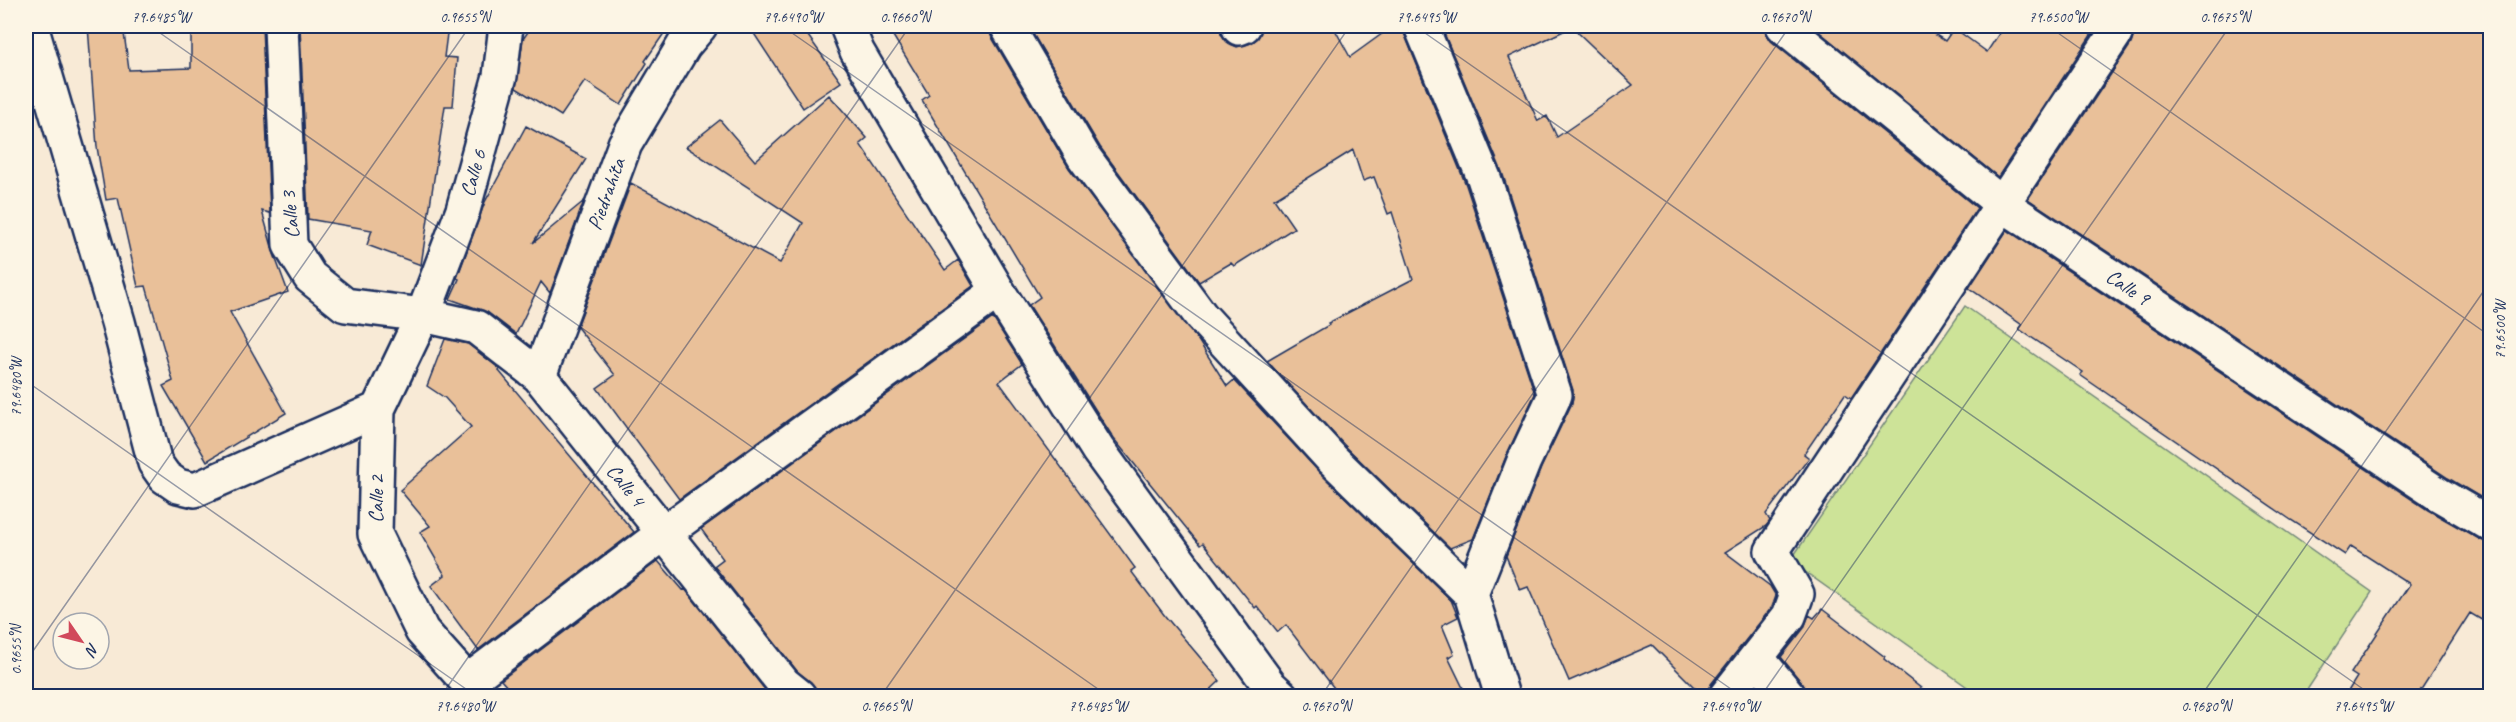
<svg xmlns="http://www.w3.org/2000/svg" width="2516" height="722" font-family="Caveat,sans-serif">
  <rect width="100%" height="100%" fill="#f8ead6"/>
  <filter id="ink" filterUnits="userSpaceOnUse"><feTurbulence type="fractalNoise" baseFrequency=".0167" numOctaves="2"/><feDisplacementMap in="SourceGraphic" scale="12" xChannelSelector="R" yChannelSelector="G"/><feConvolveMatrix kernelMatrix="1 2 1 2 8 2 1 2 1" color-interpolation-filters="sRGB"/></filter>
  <g filter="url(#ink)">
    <path fill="#cde398" stroke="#74897b" stroke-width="1.5" d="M 1965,306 L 2372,592 L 2303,696 L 1980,696 L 1790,561 Z"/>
    <path fill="#e9c099" stroke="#1b2f5e" stroke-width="1.5" fill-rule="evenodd" d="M 88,26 L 123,26 L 129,70 L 191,68 L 191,26 L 262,26 L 270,213 L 262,211 L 274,254 L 288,292 L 230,312 L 286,413 L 207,461 L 163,386 L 173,381 L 146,286 L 138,287 L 118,198 L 106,200 L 97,147 Z
      M 300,26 L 448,26 L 444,57 L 457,58 L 453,106 L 445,106 L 421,265 L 367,245 L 372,230 L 308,219 Z
      M 532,26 L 669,26 L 645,61 L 647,63 L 621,105 L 585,81 L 561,116 L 516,88 L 523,39 Z
      M 749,26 L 801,26 L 841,82 L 803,108 Z
      M 887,26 L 988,26 L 991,36 L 1069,168 L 1198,340 L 1227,386 L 1234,380 L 1319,472 L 1451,600 L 1458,617 L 1442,625 L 1454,654 L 1448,657 L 1467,696 L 1340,696 L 1286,625 L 1278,632 L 1257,606 L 1255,608 L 1203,543 L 1200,545 L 1114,439 L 1029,305 L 1040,297 L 922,100 L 929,95 Z
      M 1028,26 L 1220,26 L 1221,34 L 1227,42 L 1237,47 L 1251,43 L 1258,38 L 1262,26 L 1333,26 L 1350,57 L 1393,26 L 1403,26 L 1404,33 L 1466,185 L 1535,394 L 1507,454 L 1473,539 L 1450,548 L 1345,446 L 1267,361 L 1329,325 L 1328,323 L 1413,279 L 1392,212 L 1388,214 L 1374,177 L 1363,181 L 1353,150 L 1274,199 L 1294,228 L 1234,266 L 1231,263 L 1199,282 L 1100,147 Z
      M 1441,26 L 1765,26 L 1766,33 L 1771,41 L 1977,208 L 1851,398 L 1845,394 L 1804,454 L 1809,458 L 1766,514 L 1770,521 L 1766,526 L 1725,552 L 1770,586 L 1776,596 L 1772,607 L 1711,684 L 1708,696 L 1703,696 L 1652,645 L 1569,681 L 1528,587 L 1520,590 L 1506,556 L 1541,468 L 1572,403 L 1573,390 L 1502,172 ZM 1572,27 L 1633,85 L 1557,137 L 1547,116 L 1538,121 L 1509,57 Z
      M 1812,26 L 1922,26 L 1945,41 L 1954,28 L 1987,52 L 2004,26 L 2097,26 L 1998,177 Z
      M 2137,26 L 2490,26 L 2490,503 L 2448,478 L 2028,199 L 2131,44 Z
      M 829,95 L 867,138 L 860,144 L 945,270 L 958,260 L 973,286 L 679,499 L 597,388 L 615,375 L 577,327 L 631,183 L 780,263 L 803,223 L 686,147 L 720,120 L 755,161 Z
      M 526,126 L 586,159 L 533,243 L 584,201 L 550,293 L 541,282 L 516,334 L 487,312 L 450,299 L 459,279 L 457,278 L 485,202 Z
      M 2007,230 L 2428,510 L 2481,540 L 2490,543 L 2490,625 L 2470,613 L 2417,696 L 2345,696 L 2357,677 L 2351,673 L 2410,584 L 2351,546 L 2345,555 L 2291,520 L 2080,375 L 2083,372 L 2019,329 L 2022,325 L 1969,288 Z
      M 993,318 L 1022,364 L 999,382 L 1135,568 L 1131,571 L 1165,616 L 1220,681 L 1204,696 L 817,696 L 816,689 L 811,682 L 797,671 L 714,566 L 723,559 L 701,529 Z
      M 445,339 L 468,344 L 500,369 L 499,371 L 634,532 L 478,650 L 431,586 L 445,575 L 420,532 L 430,526 L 400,490 L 471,427 L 445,398 L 427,386 Z
      M 658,561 L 683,590 L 685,589 L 770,696 L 515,696 L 501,680 Z
      M 1822,609 L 1885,657 L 1884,659 L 1931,696 L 1807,696 L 1803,684 L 1781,657 L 1804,628 L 1809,615 L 1814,618 Z
      M 1757,687 L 1765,696 L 1749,696 Z"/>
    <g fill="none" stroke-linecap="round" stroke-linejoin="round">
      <defs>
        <path id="minor" d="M 31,26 L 118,322 L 155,463 L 165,477 L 178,486 L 195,490 L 378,409
          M 281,26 L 290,245 L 310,277 L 345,305 L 423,315 L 476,327 L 539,376 L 784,684 L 799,696
          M 847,26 L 857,51 L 998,291 L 1098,450 L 1270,686 L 1281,696
          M 1007,26 L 1084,157 L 1201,316 L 1332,459 L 1471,594 L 1502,696
          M 1421,26 L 1484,178 L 1555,395 L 1524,461 L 1471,594
          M 1783,26 L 2002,204 L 2438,494 L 2490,524
          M 1239,28 L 1244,26
          M 539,376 L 625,144 L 684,45 L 700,26
          M 1757,658 L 1789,696
          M 467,682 L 664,533 L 998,291
          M 480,696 L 422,631 L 375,534 L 378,409 L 423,315 L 463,210 L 500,76 L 506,26
          M 1726,696 L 1789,616 L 1797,594 L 1772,551 L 2115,34 L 2116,26"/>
      </defs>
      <use href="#minor" stroke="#1b2f5e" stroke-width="38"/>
      <use href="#minor" stroke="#fcf5e5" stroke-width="33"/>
    </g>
  </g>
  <path fill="none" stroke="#1b2f5e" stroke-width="1.5" stroke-opacity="0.45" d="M 150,26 L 1108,696M 782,26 L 1741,696M 1415,26 L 2373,696M 2048,26 L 2490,336M 26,32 L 30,26M 26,381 L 476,696M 26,661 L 470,26M 441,696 L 910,26M 881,696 L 1350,26M 1321,696 L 1790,26M 1761,696 L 2230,26M 2201,696 L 2490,282"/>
  <g text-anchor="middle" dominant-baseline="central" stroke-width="4.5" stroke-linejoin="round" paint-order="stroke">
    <g font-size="21" fill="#1b2f5e" stroke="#fcf5e5">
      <text transform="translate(473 173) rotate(-74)">Calle 6</text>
      <text transform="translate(606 194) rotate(-70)">Piedrahíta</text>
      <text transform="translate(290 215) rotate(-95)">Calle 3</text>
      <text transform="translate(2128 287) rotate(34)">Calle 9</text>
      <text transform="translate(626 485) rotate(51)">Calle 4</text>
      <text transform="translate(376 499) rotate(-89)">Calle 2</text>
    </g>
  </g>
  <rect width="2516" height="722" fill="none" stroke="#fcf5e5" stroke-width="66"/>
  <g transform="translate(81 641) rotate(125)"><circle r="28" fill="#fcf5e5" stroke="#a2a6af" stroke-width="1.5"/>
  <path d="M0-4.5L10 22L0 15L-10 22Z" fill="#d1495b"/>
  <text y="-9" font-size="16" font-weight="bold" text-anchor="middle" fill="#1b2f5e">N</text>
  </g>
  <rect x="33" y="33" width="2450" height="656" fill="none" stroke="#1b2f5e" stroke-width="2"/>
  <g font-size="15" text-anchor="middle" fill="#1b2f5e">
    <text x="161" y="22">79.6485°W</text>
    <text x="465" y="22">0.9655°N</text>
    <text x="793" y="22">79.6490°W</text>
    <text x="905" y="22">0.9660°N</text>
    <text x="1426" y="22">79.6495°W</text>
    <text x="1785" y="22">0.9670°N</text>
    <text x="2058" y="22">79.6500°W</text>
    <text x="2225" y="22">0.9675°N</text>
    <text transform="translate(2500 330) rotate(-90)" y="5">79.6500°W</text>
    <text transform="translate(16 387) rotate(-90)" y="5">79.6480°W</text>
    <text transform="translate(16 650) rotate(-90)" y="5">0.9655°N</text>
    <text x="465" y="711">79.6480°W</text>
    <text x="886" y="711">0.9665°N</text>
    <text x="1098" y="711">79.6485°W</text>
    <text x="1326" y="711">0.9670°N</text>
    <text x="1730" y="711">79.6490°W</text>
    <text x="2206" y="711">0.9680°N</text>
    <text x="2363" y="711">79.6495°W</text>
  </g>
</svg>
